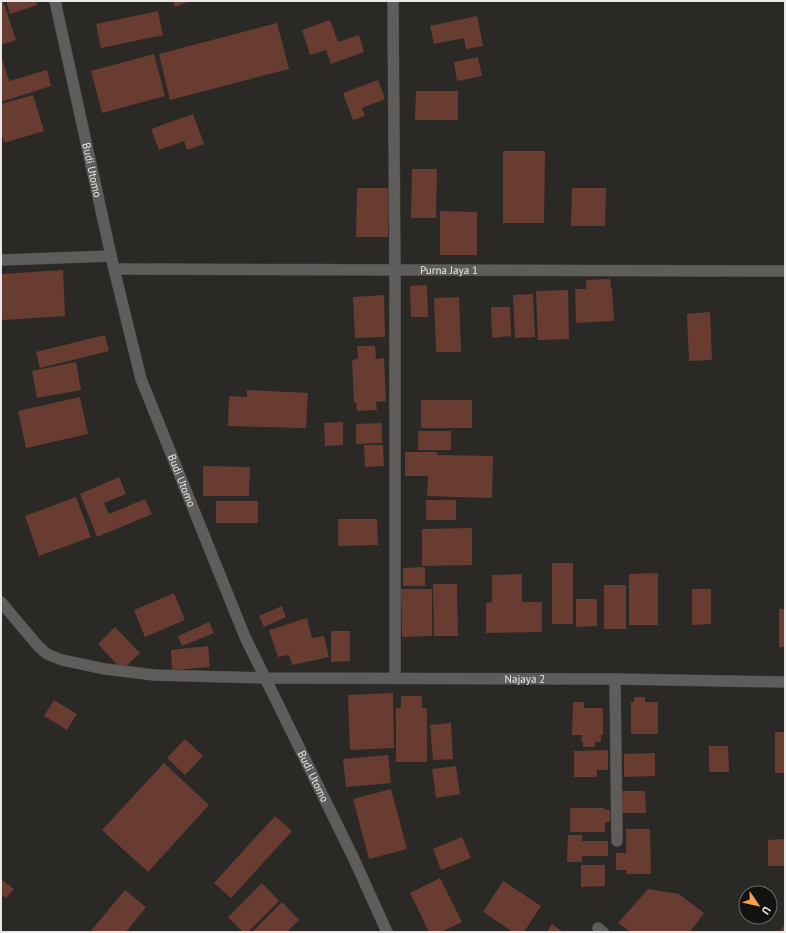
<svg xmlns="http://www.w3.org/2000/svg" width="786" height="933" font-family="'PT Sans',sans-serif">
  <rect width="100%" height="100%" fill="#2a2926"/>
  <path fill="#693c32" d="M 1,1 L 3,1 L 16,40 L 1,45 Z
    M 6,1 L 36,1 L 37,5 L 10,14 Z
    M 173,1 L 190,1 L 175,7 Z
    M 158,11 L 163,35 L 101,48 L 96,24 Z
    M 477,16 L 483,46 L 466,49 L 464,38 L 434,44 L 430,26 Z
    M 330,20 L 338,42 L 359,35 L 364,52 L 331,64 L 326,50 L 310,55 L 302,30 Z
    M 277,23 L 289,69 L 170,100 L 159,54 Z
    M 154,54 L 165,96 L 102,113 L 91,71 Z
    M 1,56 L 9,81 L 47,70 L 51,86 L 1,102 Z
    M 478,57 L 482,76 L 457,81 L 454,62 Z
    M 378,80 L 385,99 L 362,108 L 365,116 L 353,120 L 343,93 Z
    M 416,91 L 458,91 L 458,120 L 415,120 Z
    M 33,95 L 44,131 L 4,143 L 1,132 L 1,104 Z
    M 193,114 L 204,144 L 187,150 L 184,141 L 159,150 L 151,129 Z
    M 503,151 L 545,151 L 544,223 L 503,223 Z
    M 412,169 L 437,169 L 436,218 L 411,218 Z
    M 357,188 L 389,188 L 388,237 L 356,237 Z
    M 572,188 L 606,188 L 605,226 L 571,226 Z
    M 440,211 L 477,212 L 477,255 L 440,255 Z
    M 63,270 L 65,316 L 2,320 L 1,274 Z
    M 610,279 L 611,288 L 612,288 L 614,321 L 576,323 L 575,289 L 586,289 L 586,280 Z
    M 427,285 L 428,317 L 411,317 L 410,286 Z
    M 568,290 L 569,339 L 538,340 L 536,291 Z
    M 533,294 L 535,337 L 515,338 L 513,295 Z
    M 384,295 L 385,337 L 355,338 L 353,297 Z
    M 459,297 L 461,352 L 436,352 L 434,298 Z
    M 491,307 L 510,307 L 511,336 L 492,338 Z
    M 710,312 L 712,360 L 689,361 L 687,314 Z
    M 105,335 L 109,351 L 40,368 L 36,352 Z
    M 357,346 L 375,346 L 376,359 L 384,358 L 386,401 L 376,402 L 377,410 L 357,411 L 356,402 L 354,403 L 352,360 L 358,359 Z
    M 76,362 L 81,390 L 37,398 L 32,371 Z
    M 247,390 L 308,393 L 306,428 L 228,426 L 229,396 L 247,397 Z
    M 80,397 L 88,434 L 26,448 L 18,411 Z
    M 421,400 L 472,400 L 472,428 L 421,428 Z
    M 343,422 L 343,445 L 325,446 L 324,423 Z
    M 382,423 L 382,443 L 356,444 L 356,424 Z
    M 418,431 L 451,431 L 451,450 L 418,450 Z
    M 364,445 L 383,445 L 384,466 L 365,467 Z
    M 405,452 L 437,452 L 437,455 L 493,456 L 492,498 L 427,496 L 428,476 L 405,476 Z
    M 203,466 L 250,467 L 249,496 L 203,496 Z
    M 119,477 L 126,494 L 104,503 L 109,514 L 145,499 L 152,514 L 97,537 L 80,494 Z
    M 76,497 L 91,537 L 39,556 L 25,516 Z
    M 426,500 L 456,500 L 456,520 L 426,520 Z
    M 216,501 L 258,501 L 258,523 L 216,523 Z
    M 338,519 L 377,519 L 378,545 L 338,546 Z
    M 472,528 L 472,565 L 422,566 L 422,529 Z
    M 552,563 L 573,563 L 573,624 L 552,624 Z
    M 425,567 L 425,586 L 403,586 L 403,568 Z
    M 658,573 L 658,625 L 629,625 L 629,574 Z
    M 522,574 L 522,602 L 542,602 L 542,632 L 486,633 L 486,603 L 492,602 L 492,575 Z
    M 433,584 L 457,584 L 458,636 L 434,636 Z
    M 604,585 L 626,585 L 626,629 L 604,629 Z
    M 401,589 L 432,589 L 432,636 L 402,637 Z
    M 692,589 L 711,589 L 711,624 L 692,625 Z
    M 174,593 L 185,620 L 145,637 L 134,610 Z
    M 576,599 L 597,599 L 597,626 L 576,627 Z
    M 282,606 L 286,617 L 264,627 L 259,616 Z
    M 779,609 L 785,609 L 785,647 L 779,647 Z
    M 307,618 L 312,638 L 324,636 L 329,657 L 292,665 L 289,655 L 278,657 L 269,630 Z
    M 209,622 L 214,633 L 182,646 L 178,636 Z
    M 115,627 L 140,653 L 122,670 L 98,644 Z
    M 331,631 L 350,631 L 350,661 L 331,662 Z
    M 208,646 L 210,667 L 172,670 L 171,650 Z
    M 393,693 L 394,748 L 350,750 L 348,695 Z
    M 401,696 L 422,696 L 422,708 L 427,708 L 427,762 L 396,762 L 396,708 L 401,708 Z
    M 634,697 L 645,697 L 645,702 L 658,702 L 658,734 L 631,734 L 631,702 L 634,702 Z
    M 54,700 L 77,714 L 67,730 L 44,716 Z
    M 573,702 L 584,702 L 584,708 L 603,708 L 603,735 L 601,735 L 601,742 L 595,742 L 595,747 L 583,747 L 583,742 L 581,742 L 582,735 L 572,735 Z
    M 451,723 L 453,759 L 433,760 L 430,725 Z
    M 775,732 L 785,732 L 785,773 L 775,773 Z
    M 185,739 L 203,756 L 185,775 L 167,758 Z
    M 709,746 L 728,746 L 729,772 L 709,772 Z
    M 608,750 L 608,770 L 597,770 L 597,777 L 574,777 L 574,751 Z
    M 655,753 L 655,776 L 624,777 L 624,754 Z
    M 388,755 L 391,783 L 346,787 L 343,759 Z
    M 164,763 L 209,805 L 148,872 L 102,830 Z
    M 456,766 L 460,794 L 436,798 L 432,769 Z
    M 391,789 L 407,849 L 369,859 L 353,799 Z
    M 621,791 L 645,791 L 646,813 L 622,813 Z
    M 570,808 L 604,808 L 605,810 L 610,810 L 610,822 L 605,822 L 605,832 L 570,832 Z
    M 275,816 L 292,831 L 231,898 L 214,883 Z
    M 626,829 L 650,829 L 651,874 L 626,874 L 627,870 L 616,870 L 616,853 L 626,853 Z
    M 568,835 L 582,835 L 582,841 L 608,841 L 608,856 L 582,856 L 582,862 L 567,862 Z
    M 462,837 L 471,858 L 441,870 L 433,849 Z
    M 785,839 L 785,866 L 768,866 L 768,840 Z
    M 581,865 L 605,865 L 605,886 L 581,887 Z
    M 440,878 L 462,922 L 441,932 L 429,932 L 410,893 Z
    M 1,879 L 14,889 L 6,898 L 1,894 Z
    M 503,881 L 541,906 L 524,932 L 513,932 L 483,912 Z
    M 262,883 L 279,901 L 248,932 L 243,932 L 228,917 Z
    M 648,889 L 679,894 L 704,913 L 690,932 L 631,932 L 618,923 Z
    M 125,890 L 146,907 L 126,932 L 90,932 Z
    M 282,902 L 299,920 L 287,932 L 254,932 L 253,931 Z
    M 785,923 L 785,932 L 780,932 Z
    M 552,924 L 563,932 L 547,932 Z"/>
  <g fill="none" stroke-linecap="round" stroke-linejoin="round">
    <defs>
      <path id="service" d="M 598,928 L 603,932"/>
      <g id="minor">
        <path d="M 393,1 L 395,270 L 395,678"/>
        <path d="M 1,260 L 111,256"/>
        <path id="s1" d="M 114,269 L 785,271"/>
        <path id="s2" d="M 1,602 L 38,646 L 47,654 L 62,660 L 105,669 L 154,675 L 265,678 L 615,679 L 785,682"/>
        <path d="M 615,679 L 617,841"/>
      </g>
      <g id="tertiary">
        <path id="s3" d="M 55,1 L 114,269 L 141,379 L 245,637 L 353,857 L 387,932"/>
      </g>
    </defs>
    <use href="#service" stroke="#454441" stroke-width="12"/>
    <use href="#minor" stroke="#454441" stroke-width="12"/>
    <use href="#tertiary" stroke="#454441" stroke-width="12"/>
    <use href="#service" stroke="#5f5d5c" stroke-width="11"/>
    <use href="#minor" stroke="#5f5d5c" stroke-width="11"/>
    <use href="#tertiary" stroke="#5f5d5c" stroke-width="11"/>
  </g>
  <g text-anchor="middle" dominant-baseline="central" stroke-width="4" stroke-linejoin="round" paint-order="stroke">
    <g font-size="11" fill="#e9e8e6" stroke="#121211">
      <text stroke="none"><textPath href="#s3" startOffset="173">Budi Utomo</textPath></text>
      <text stroke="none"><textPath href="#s1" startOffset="335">Purna Jaya 1</textPath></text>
      <text stroke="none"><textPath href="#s3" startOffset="497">Budi Utomo</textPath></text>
      <text stroke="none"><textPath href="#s2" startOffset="550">Najaya 2</textPath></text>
      <text stroke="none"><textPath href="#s3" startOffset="821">Budi Utomo</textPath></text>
    </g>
  </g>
  <rect width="786" height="933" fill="none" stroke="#e9e8e6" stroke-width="4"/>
  <g transform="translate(758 905) rotate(124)"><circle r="19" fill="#121211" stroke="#686866"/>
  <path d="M0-3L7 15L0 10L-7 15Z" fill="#fa9f4e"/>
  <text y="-6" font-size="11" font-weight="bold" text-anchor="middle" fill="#e9e8e6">U</text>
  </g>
</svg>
